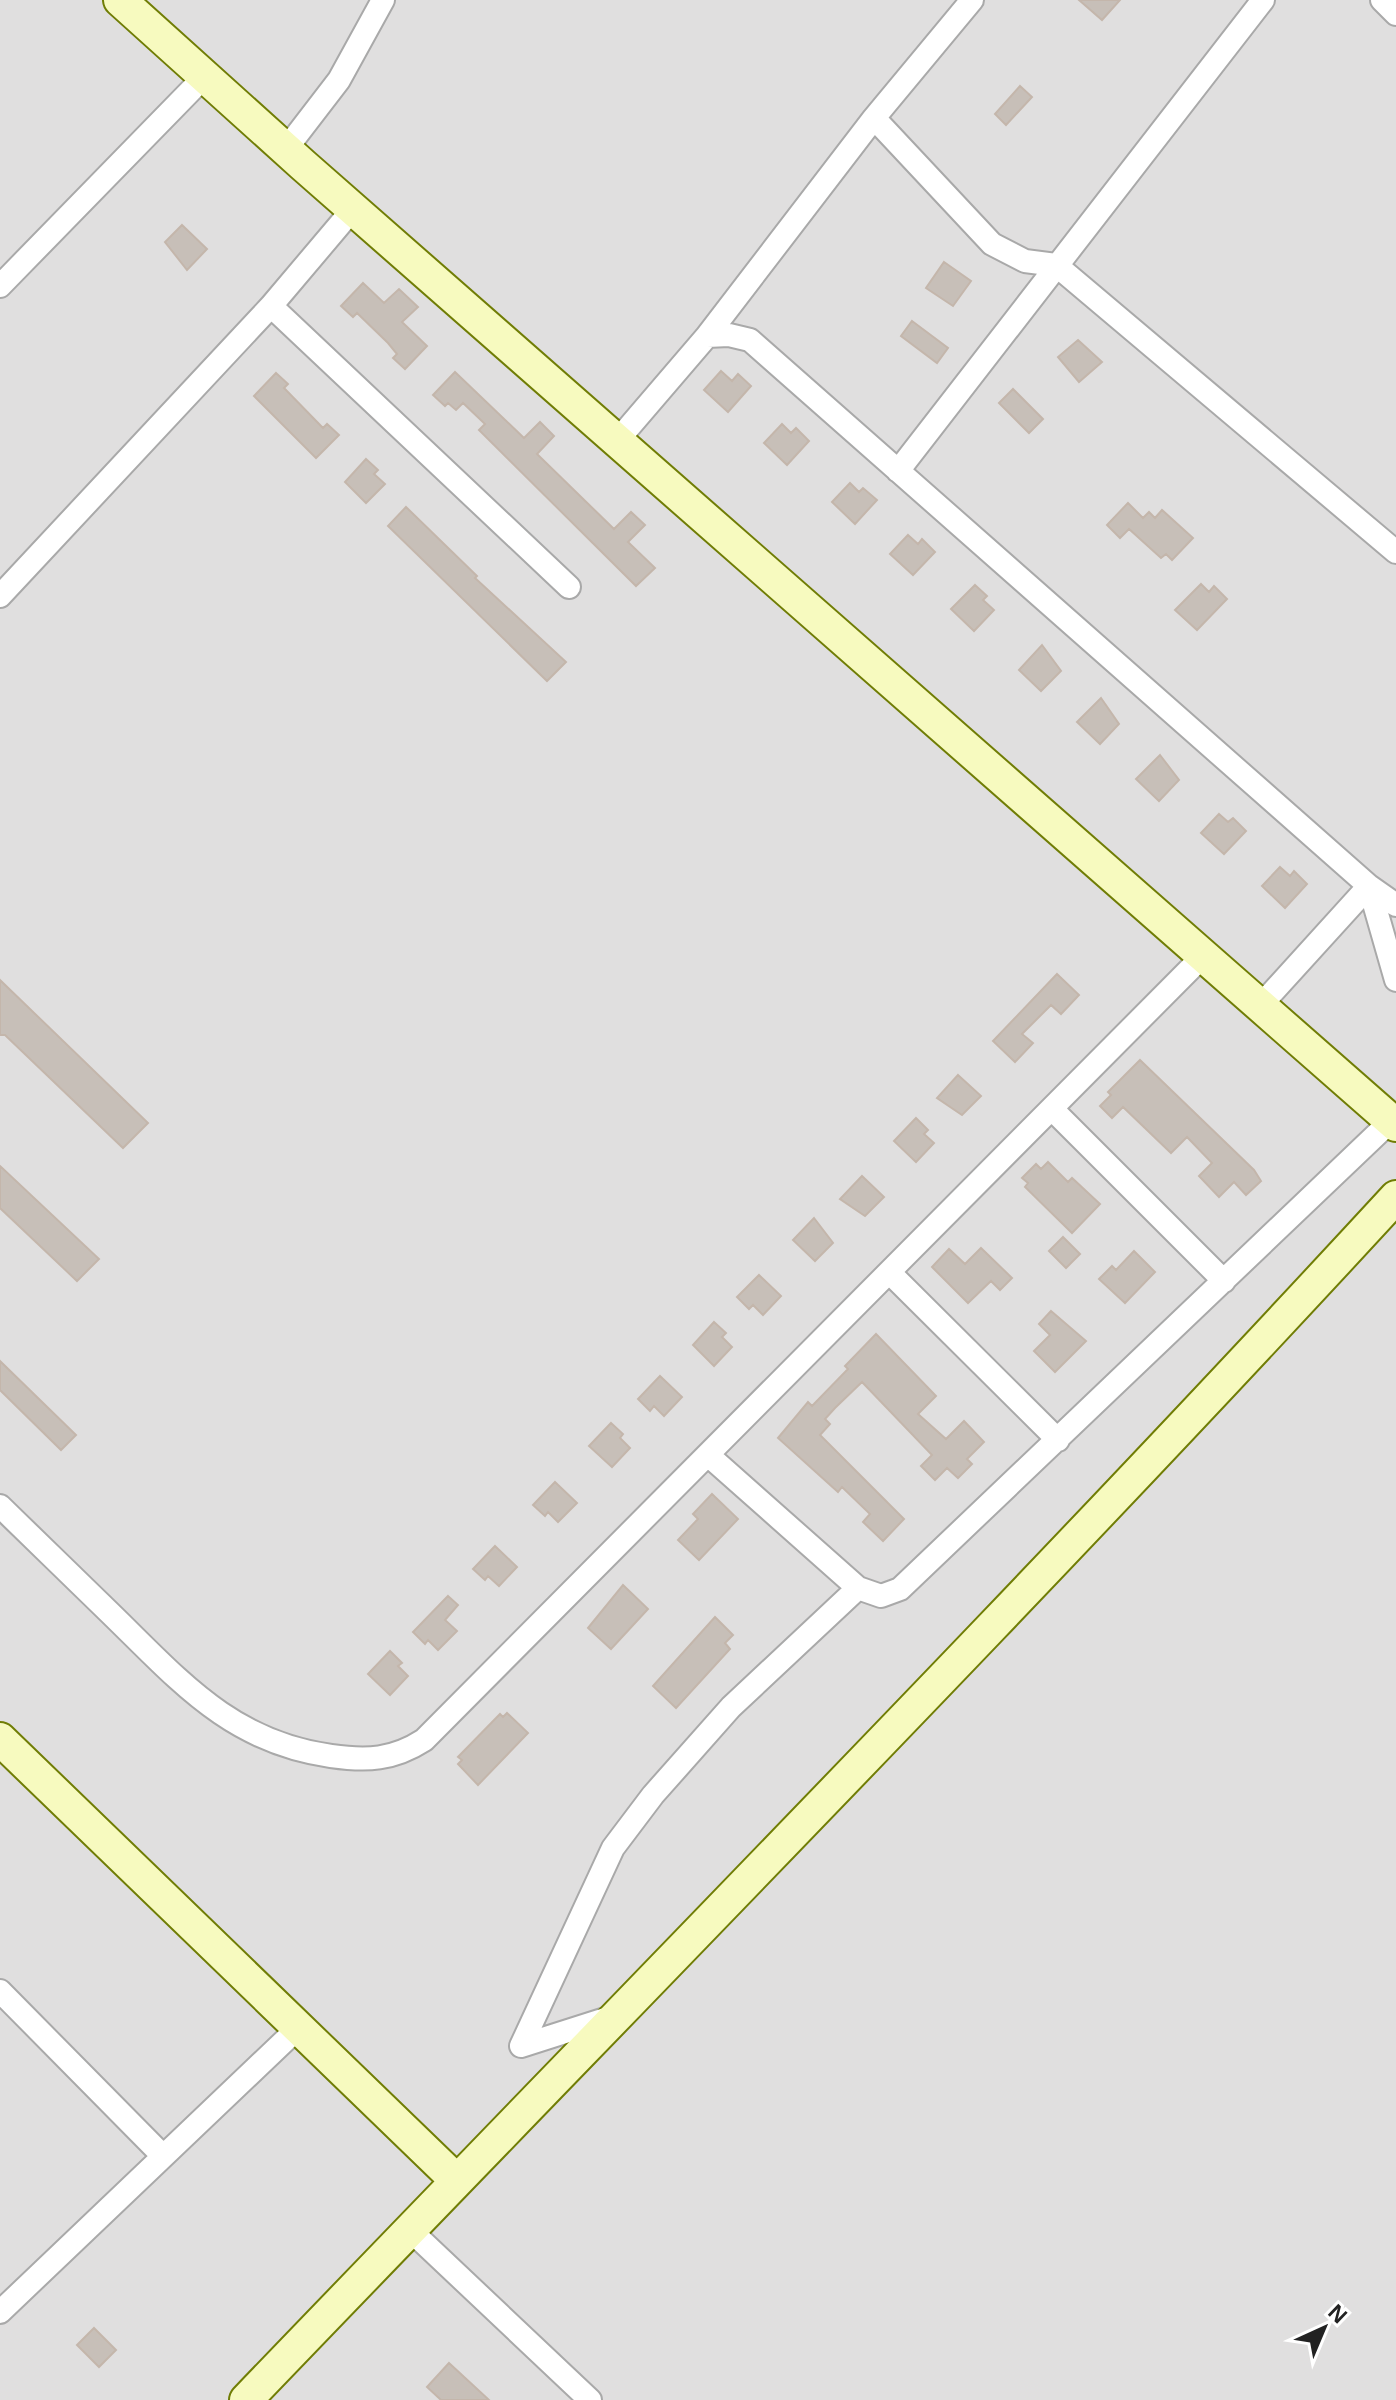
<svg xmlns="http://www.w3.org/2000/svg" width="1396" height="2400" font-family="Arial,sans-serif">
  <rect width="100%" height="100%" fill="#f2efe9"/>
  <path fill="#e0dfdf" d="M 0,0 L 1396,0 L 1396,2400 L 0,2400 Z"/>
  <path fill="#c7bfb8" stroke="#c4b6ab" stroke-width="2" d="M 1079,0 L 1120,0 L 1102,20 Z
    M 1020,86 L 1032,97 L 1006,125 L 995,114 Z
    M 182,225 L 207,249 L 187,270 L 165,242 Z
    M 944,262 L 971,281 L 953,306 L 926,288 Z
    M 363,283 L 384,303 L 399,289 L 418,307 L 402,322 L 427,346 L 405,369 L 393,358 L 397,354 L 388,343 L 357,313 L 353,317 L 341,306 Z
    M 912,321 L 948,348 L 937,363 L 901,336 Z
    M 1078,340 L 1102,362 L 1079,382 L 1058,357 Z
    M 721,371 L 732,381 L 738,374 L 751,386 L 728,412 L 704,390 Z
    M 455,372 L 524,438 L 540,422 L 554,436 L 537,454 L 614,529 L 631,512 L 645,525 L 628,542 L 655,568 L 636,586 L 479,430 L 485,424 L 463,403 L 456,410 L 448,403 L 445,406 L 433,395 Z
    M 276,373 L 288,384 L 284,388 L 323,428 L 327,424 L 339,435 L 316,458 L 254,396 Z
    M 1013,389 L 1043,419 L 1029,433 L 999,403 Z
    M 782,424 L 791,433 L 796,428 L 809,441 L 787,465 L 764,443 Z
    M 366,459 L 378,470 L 374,474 L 385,484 L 366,503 L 345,482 Z
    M 850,483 L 859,492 L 863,488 L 877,500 L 855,524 L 832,502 Z
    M 1128,503 L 1143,518 L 1149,512 L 1155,518 L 1162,510 L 1193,538 L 1172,560 L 1166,554 L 1161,558 L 1129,529 L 1120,538 L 1107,525 Z
    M 406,507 L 477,576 L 475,578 L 566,662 L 547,681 L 388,526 Z
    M 908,535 L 918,544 L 922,539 L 935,552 L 913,575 L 890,554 Z
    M 1201,584 L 1209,592 L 1214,586 L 1227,599 L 1197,630 L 1175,610 Z
    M 975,585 L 987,596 L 983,600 L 994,610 L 974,631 L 951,609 Z
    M 1042,645 L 1061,671 L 1041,691 L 1019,670 Z
    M 1101,698 L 1119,724 L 1100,744 L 1077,722 Z
    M 1160,755 L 1179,780 L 1159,801 L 1136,779 Z
    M 1219,814 L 1228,822 L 1233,818 L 1246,831 L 1224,854 L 1201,833 Z
    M 1280,867 L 1290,876 L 1294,871 L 1307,884 L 1285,908 L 1262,886 Z
    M 1057,974 L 1079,995 L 1061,1014 L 1051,1005 L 1022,1034 L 1033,1043 L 1015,1062 L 993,1041 Z
    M 0,980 L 148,1123 L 123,1148 L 5,1035 L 0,1035 Z
    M 1140,1060 L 1254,1170 L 1261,1181 L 1246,1195 L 1234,1182 L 1219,1197 L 1199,1176 L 1212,1163 L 1187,1137 L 1171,1153 L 1123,1107 L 1112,1118 L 1100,1106 L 1111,1095 L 1108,1092 Z
    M 958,1075 L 981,1096 L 962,1115 L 937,1098 Z
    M 916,1118 L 928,1130 L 924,1134 L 934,1143 L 916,1162 L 894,1141 Z
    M 1048,1162 L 1068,1182 L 1072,1178 L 1100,1204 L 1072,1233 L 1025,1187 L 1028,1183 L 1022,1178 L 1036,1164 L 1041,1169 Z
    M 0,1166 L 99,1259 L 77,1281 L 0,1208 Z
    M 862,1176 L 884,1197 L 865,1216 L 840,1199 Z
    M 814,1218 L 833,1243 L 815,1261 L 793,1240 Z
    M 1063,1237 L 1080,1254 L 1066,1268 L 1049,1251 Z
    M 981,1248 L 1012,1278 L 1000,1290 L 991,1281 L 968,1303 L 932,1267 L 949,1249 L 965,1264 Z
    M 1134,1251 L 1155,1272 L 1125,1303 L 1099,1279 L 1112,1266 L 1116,1270 Z
    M 759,1275 L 781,1296 L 763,1315 L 753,1305 L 749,1309 L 737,1297 Z
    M 1051,1311 L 1086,1341 L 1055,1372 L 1034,1351 L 1050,1335 L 1039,1324 Z
    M 714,1322 L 726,1333 L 722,1337 L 732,1347 L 714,1366 L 693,1345 Z
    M 876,1334 L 936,1396 L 918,1414 L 946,1439 L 964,1421 L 984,1442 L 967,1459 L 972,1464 L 958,1478 L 947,1468 L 935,1480 L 921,1466 L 932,1455 L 862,1382 L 835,1408 L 825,1419 L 830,1424 L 820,1435 L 904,1519 L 883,1541 L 863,1522 L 870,1514 L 842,1487 L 838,1492 L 778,1438 L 808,1402 L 812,1406 L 848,1369 L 845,1366 Z
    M 0,1361 L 76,1435 L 61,1450 L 0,1390 Z
    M 660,1376 L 682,1397 L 664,1416 L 654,1406 L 650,1411 L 638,1399 Z
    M 611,1423 L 623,1434 L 620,1438 L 630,1448 L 612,1467 L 589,1446 Z
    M 555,1482 L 577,1503 L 558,1522 L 548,1512 L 545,1516 L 533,1505 Z
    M 712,1494 L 738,1519 L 699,1560 L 678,1540 L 698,1519 L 693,1514 Z
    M 495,1546 L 517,1567 L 499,1586 L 488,1576 L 485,1580 L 473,1569 Z
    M 623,1585 L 648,1609 L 611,1649 L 588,1628 Z
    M 448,1596 L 458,1605 L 445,1620 L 457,1631 L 438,1650 L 428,1640 L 425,1644 L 413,1632 Z
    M 715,1617 L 733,1635 L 725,1643 L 730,1649 L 676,1708 L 653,1686 Z
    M 390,1651 L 402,1663 L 398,1666 L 408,1676 L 390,1695 L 368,1674 Z
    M 507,1713 L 528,1733 L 478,1785 L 458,1764 L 462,1760 L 458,1757 L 500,1714 L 503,1717 Z
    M 94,2328 L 116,2350 L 99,2367 L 77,2345 Z
    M 449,2363 L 489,2400 L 441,2400 L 427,2387 Z"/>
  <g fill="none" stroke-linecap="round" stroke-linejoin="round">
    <defs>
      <path id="street" d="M 1382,0 L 1396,14
        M 874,118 L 992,244 L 1025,261 L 1056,265 L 1396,552
        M 286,149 L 339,80 L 383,0
        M 0,286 L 204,77
        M 271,306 L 569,587
        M 707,336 L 874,118 L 972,0
        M 617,441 L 707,336 L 729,335 L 750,340 L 1369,886 L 1396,980
        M 898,471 L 1263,0
        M 0,596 L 271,306 L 353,209
        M 1260,1006 L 1369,886 L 1396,905
        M 1052,1109 L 1224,1281
        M 889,1272 L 1058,1440
        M 708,1455 L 858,1588 L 881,1596 L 900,1589 L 1396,1116
        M 0,1506 C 37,1542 73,1577 110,1613 C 179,1680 230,1742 331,1756 C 367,1761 393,1760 424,1740 L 1203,956
        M 0,1991 L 163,2156
        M 615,2016 L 521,2046 L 613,1848 L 653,1795 L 731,1707 L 858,1588
        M 409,2229 L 590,2400
        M 0,2312 L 297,2029"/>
      <path id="secondary" d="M 120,0 L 303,165 L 1396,1125
        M 0,1739 L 456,2180
        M 246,2400 C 630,2000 1020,1605 1396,1197"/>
    </defs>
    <use href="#street" stroke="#a9a9a9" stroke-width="26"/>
    <use href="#secondary" stroke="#707d05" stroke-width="36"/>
    <use href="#street" stroke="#fff" stroke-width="22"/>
    <use href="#secondary" stroke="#f7fabf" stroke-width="32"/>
  </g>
  <g transform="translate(1324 2328) rotate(44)" stroke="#ffffff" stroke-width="6" paint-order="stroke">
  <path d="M0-6L14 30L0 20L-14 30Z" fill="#222222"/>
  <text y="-12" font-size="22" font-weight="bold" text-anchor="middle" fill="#222222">N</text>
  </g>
</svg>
